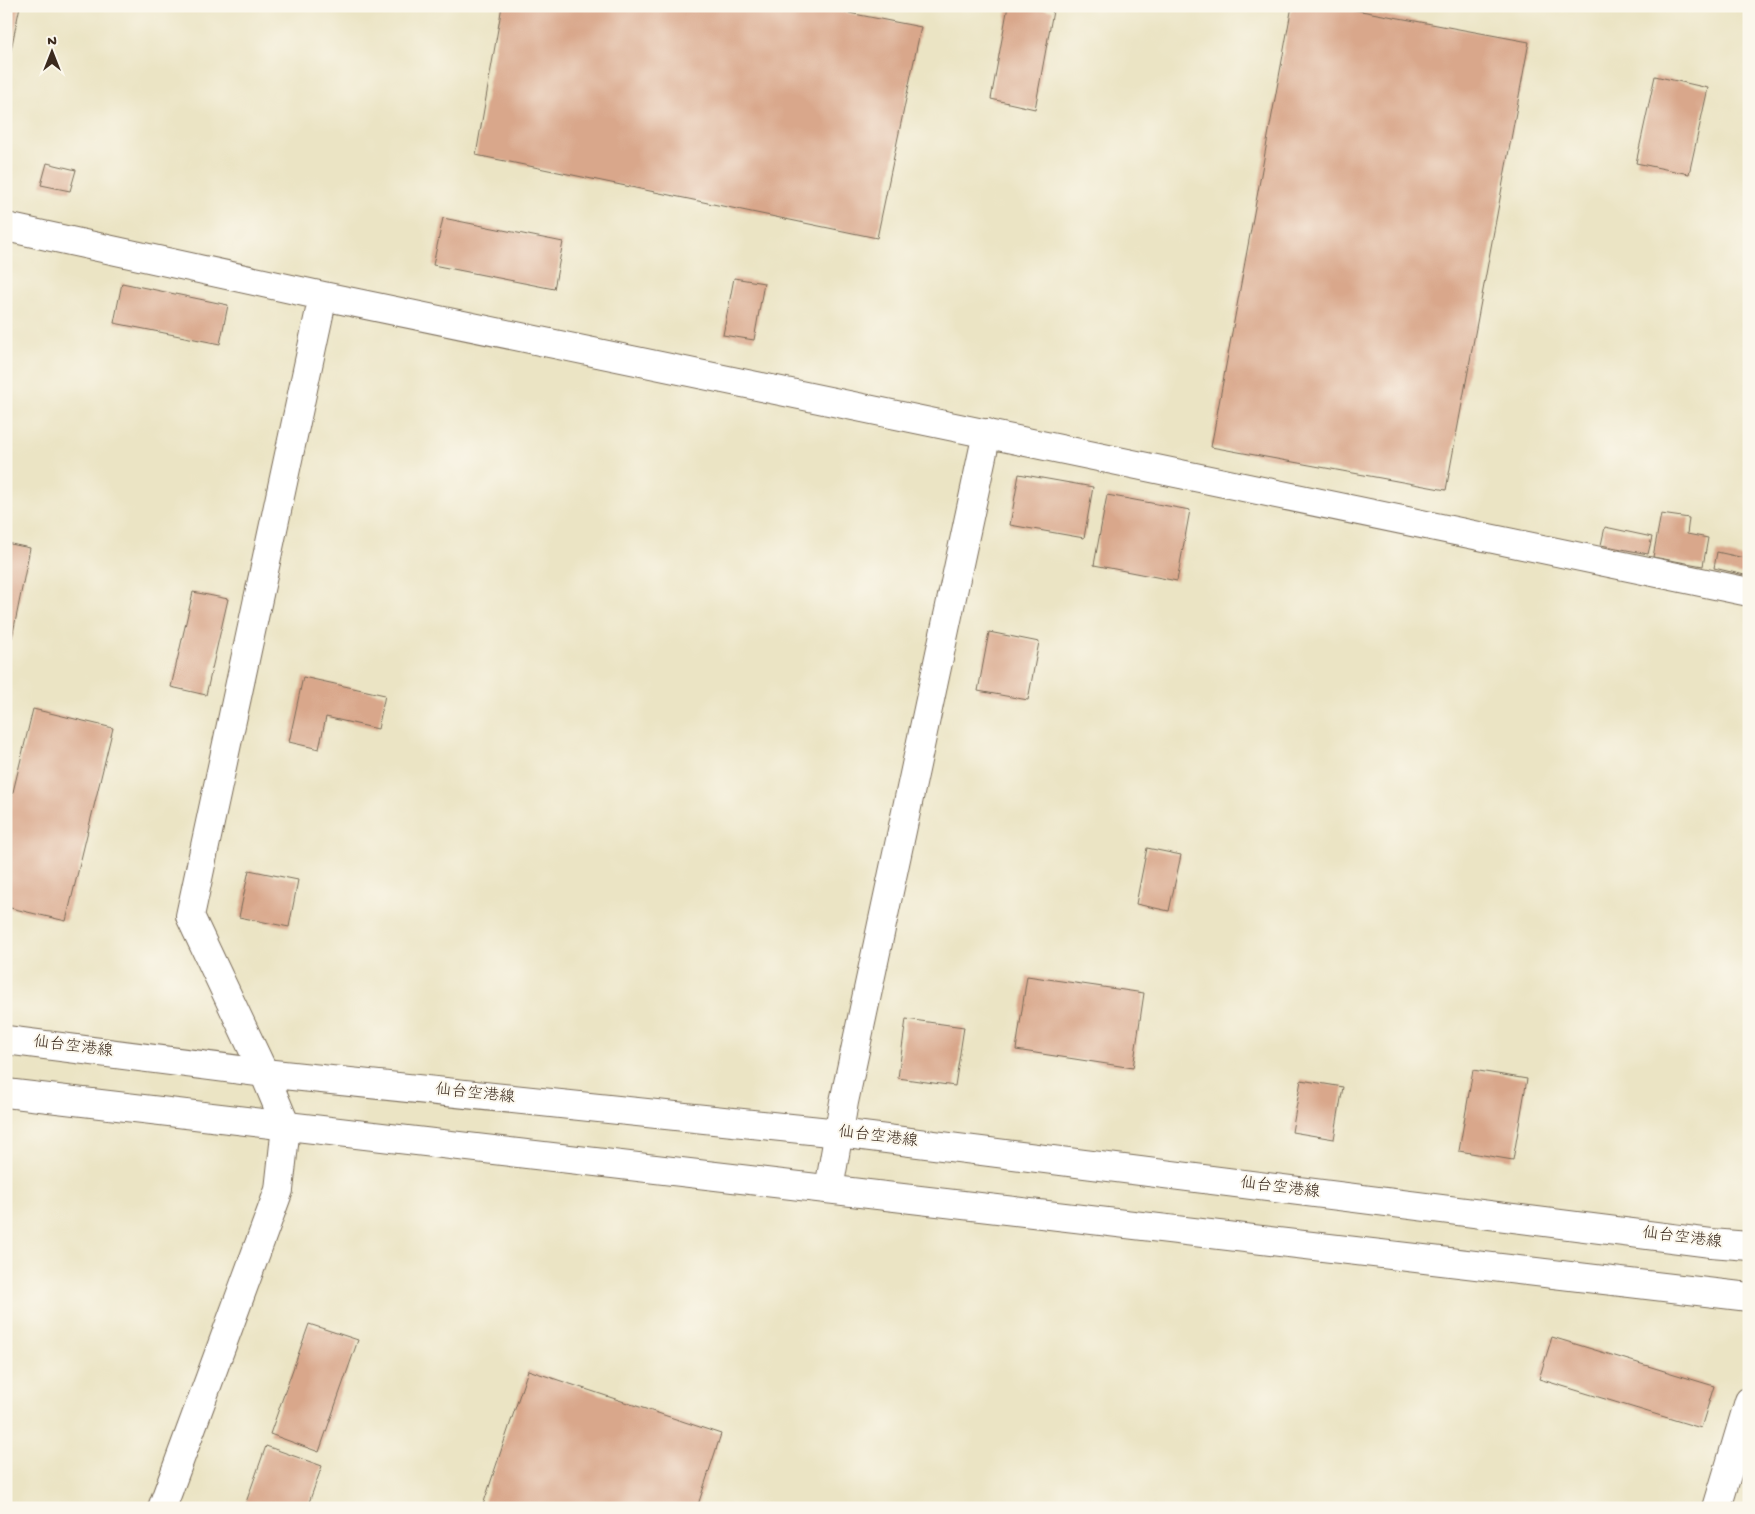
<svg xmlns="http://www.w3.org/2000/svg" width="1755" height="1514" font-family="'Gochi Hand','Klee One',sans-serif">
  <rect width="100%" height="100%" fill="#fbf7ec"/>
  <filter id="ink" filterUnits="userSpaceOnUse"><feTurbulence type="fractalNoise" baseFrequency=".02" numOctaves="2"/><feDisplacementMap in="SourceGraphic" scale="10" xChannelSelector="R" yChannelSelector="G"/><feConvolveMatrix kernelMatrix="1 2 1 2 8 2 1 2 1" color-interpolation-filters="sRGB"/></filter>
  <filter id="wash" filterUnits="userSpaceOnUse"><feTurbulence type="fractalNoise" baseFrequency=".0096" numOctaves="4" result="noise"/><feDisplacementMap in="SourceGraphic" scale="20" xChannelSelector="R" yChannelSelector="G"/><feGaussianBlur stdDeviation="1.12" result="paint"/><feColorMatrix in="noise" values="0 0 0 0 0 0 0 0 0 0 0 0 0 0 0 0 0 1.4 0 .05"/><feComposite in="paint" operator="in"/></filter>
  <g filter="url(#wash)">
    <rect width="100%" height="100%" fill="#ebe4c4"/>
    <g id="blocks">
      <path fill="#d9a78b" d="M 6,6 L 20,6 L 7,69 L 6,69 Z
        M 502,6 L 813,6 L 921,27 L 877,238 L 476,155 Z
        M 1008,6 L 1030,6 L 1053,11 L 1035,109 L 991,99 Z
        M 1292,6 L 1334,6 L 1529,42 L 1446,490 L 1211,447 Z
        M 1655,76 L 1708,88 L 1689,174 L 1636,163 Z
        M 47,163 L 76,170 L 70,191 L 41,185 Z
        M 443,218 L 563,242 L 554,289 L 433,265 Z
        M 734,278 L 764,283 L 754,340 L 723,335 Z
        M 122,283 L 228,305 L 220,344 L 114,323 Z
        M 1019,474 L 1093,487 L 1084,538 L 1010,525 Z
        M 1107,495 L 1190,510 L 1177,581 L 1094,565 Z
        M 1661,514 L 1689,518 L 1687,534 L 1708,538 L 1703,566 L 1653,557 Z
        M 1605,527 L 1652,537 L 1648,554 L 1601,545 Z
        M 6,543 L 30,548 L 12,638 L 6,637 Z
        M 1717,552 L 1749,559 L 1749,576 L 1714,568 Z
        M 193,592 L 228,599 L 206,695 L 171,687 Z
        M 989,632 L 1039,642 L 1028,700 L 978,691 Z
        M 303,677 L 385,695 L 378,729 L 326,717 L 319,749 L 289,742 Z
        M 33,709 L 113,728 L 66,921 L 6,907 L 6,821 Z
        M 1147,848 L 1181,855 L 1169,911 L 1136,904 Z
        M 249,870 L 298,880 L 289,927 L 239,917 Z
        M 1027,976 L 1144,993 L 1133,1068 L 1016,1050 Z
        M 906,1019 L 964,1027 L 955,1086 L 898,1078 Z
        M 1473,1070 L 1527,1079 L 1513,1160 L 1459,1151 Z
        M 1301,1080 L 1343,1087 L 1334,1139 L 1292,1132 Z
        M 309,1324 L 358,1340 L 319,1452 L 270,1434 Z
        M 1552,1337 L 1714,1386 L 1701,1428 L 1539,1379 Z
        M 528,1370 L 721,1434 L 697,1508 L 482,1508 Z
        M 266,1446 L 322,1466 L 307,1508 L 244,1508 Z"/>
    </g>
  </g>
  <g filter="url(#ink)">
    <use href="#blocks" fill-opacity="0" stroke="#796b58" stroke-width="1"/>
    <g fill="none" stroke-linecap="round" stroke-linejoin="round">
      <defs>
        <path id="street" d="M 6,227 L 323,296 L 1749,592
          M 264,1073 L 190,916 L 323,296
          M 829,1189 L 844,1102 L 987,433"/>
        <path id="secondary" d="M 162,1508 L 279,1190 L 286,1126 L 264,1073
          M 1717,1508 L 1749,1401"/>
        <path id="primary" d="M 6,1040 L 264,1073 L 839,1133 L 1711,1243 L 1749,1246
          M 6,1093 L 1749,1297"/>
      </defs>
      <use href="#street" stroke="#796b58" stroke-width="30"/>
      <use href="#secondary" stroke="#796b58" stroke-width="30"/>
      <use href="#primary" stroke="#796b58" stroke-width="30"/>
      <use href="#street" stroke="#fff" stroke-width="28"/>
      <use href="#secondary" stroke="#fff" stroke-width="28"/>
      <use href="#primary" stroke="#fff" stroke-width="28"/>
    </g>
  </g>
  <g text-anchor="middle" dominant-baseline="central" stroke-width="4" stroke-linejoin="round" paint-order="stroke">
    <g font-size="16" fill="#3b2a1e" stroke="#fbf7ec">
      <text transform="translate(73 1048) rotate(7)">仙台空港線</text>
      <text transform="translate(475 1095) rotate(6)">仙台空港線</text>
      <text transform="translate(878 1138) rotate(7)">仙台空港線</text>
      <text transform="translate(1280 1189) rotate(7)">仙台空港線</text>
      <text transform="translate(1682 1239) rotate(7)">仙台空港線</text>
    </g>
  </g>
  <rect width="1755" height="1514" fill="none" stroke="#fbf7ec" stroke-width="25"/>
  <g transform="translate(52 52)" stroke="#fbf7ec" stroke-width="4" paint-order="stroke">
  <path d="M0-4L9 19L0 12L-9 19Z" fill="#3b2a1e"/>
  <text y="-8" font-size="14" font-weight="bold" text-anchor="middle" fill="#3b2a1e">N</text>
  </g>
</svg>
